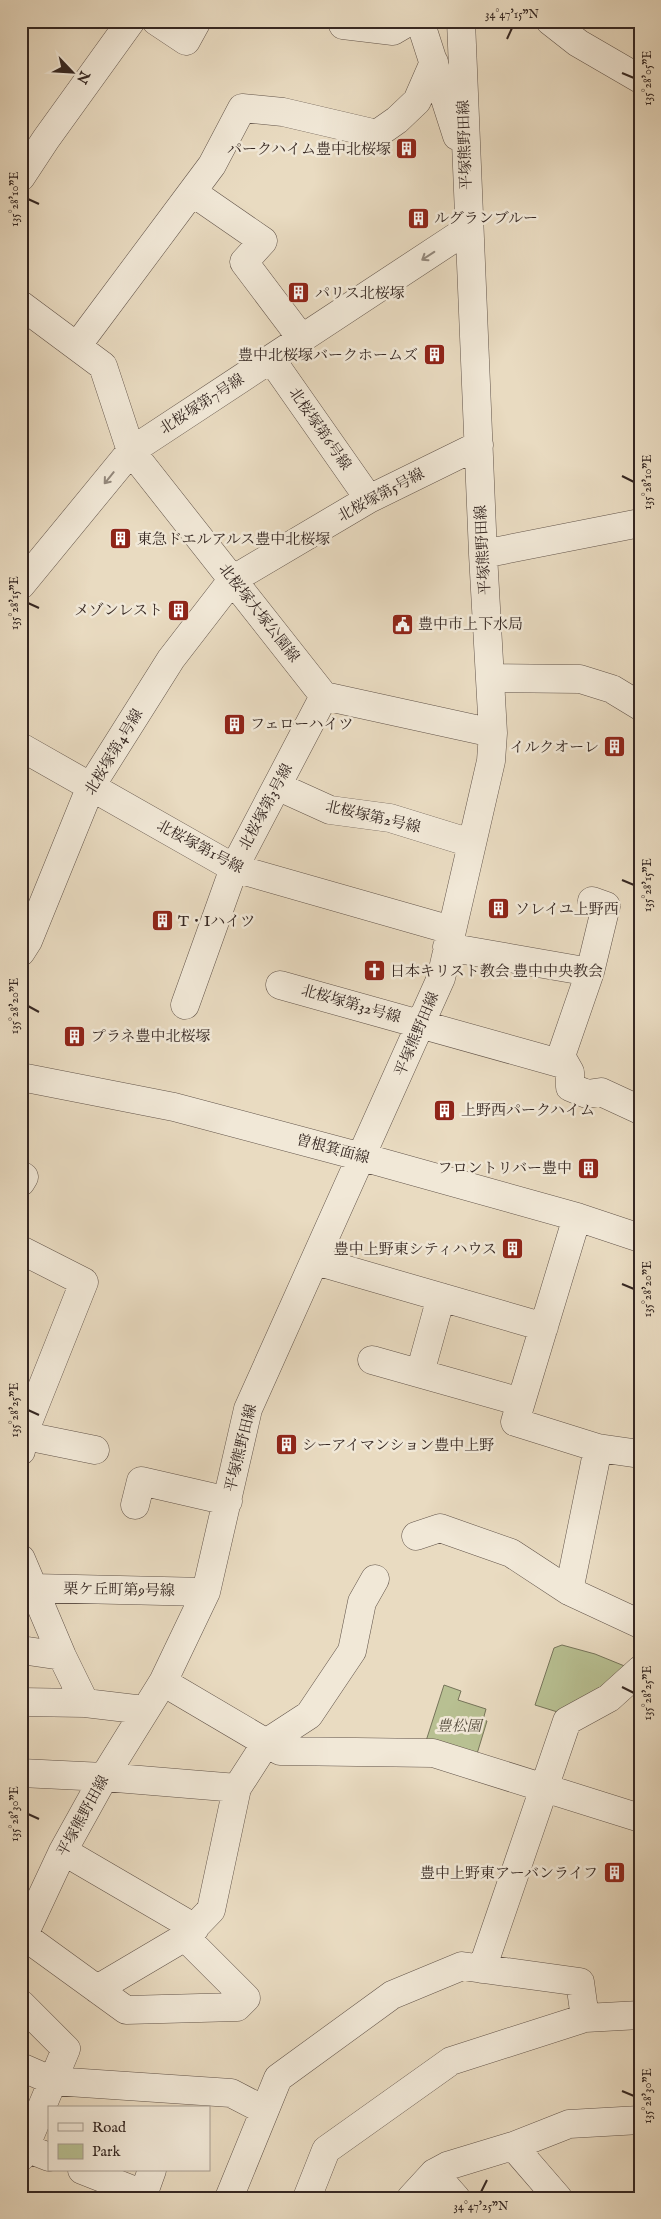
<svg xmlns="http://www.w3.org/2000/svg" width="661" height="2219" font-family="'IM FELL English','Noto Serif JP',serif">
  <rect width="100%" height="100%" fill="#e9dbc1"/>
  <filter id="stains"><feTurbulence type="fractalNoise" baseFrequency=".004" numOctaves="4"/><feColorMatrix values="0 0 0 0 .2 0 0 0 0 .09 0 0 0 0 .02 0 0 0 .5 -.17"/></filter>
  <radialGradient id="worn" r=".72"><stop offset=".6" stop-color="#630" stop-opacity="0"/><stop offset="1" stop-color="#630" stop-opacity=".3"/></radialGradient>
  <path fill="#b8c092" stroke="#76745a" d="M 562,1645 L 595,1654 L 627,1667 L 564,1714 L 535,1705 L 554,1648 Z
    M 444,1685 L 461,1691 L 458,1700 L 486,1709 L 483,1720 L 487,1721 L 476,1757 L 426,1741 Z"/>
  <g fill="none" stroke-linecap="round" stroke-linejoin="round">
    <defs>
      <path id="minor" d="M 156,21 L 186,41 L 197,21
        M 420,21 L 457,136
        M 550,21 L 578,43 L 640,79
        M 343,25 L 393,31 L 410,21
        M 21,177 L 46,139 L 131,21
        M 192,192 L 263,241 L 244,262 L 302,339
        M 21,305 L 103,366 L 131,451 L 324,696 L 493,733
        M 77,346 L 212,165 L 242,108 L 283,112 L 377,134 L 397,120 L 417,101 L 434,62
        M 271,359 L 369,499
        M 483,554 L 640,523
        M 21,585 L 131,451 L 468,229
        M 490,678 L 580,679 L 612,689 L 640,706
        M 21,747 L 234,868 L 451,930
        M 277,786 L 330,810 L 390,818 L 471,843
        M 592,901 L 606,906 L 590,972 L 561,1056 L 570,1072 L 570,1087 L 587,1094 L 601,1092 L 640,1110
        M 447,947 L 590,972
        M 21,952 L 28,941 L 91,786 L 171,659 L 232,580 L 369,499 L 479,445
        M 280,985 L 566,1065
        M 185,1005 L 234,868 L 324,696
        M 21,1077 L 174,1107 L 362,1157 L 577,1217 L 640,1238
        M 21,1175 L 24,1177 L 21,1182
        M 577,1217 L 515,1422 L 598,1448 L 640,1454
        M 21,1250 L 84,1282 L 23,1435 L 21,1451
        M 316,1261 L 544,1327
        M 372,1360 L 521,1402
        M 420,1373 L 441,1297
        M 21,1435 L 95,1450
        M 135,1505 L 141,1481 L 228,1501
        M 416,1536 L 440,1528 L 511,1553 L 569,1591 L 640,1624
        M 21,1559 L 62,1656 L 85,1703
        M 33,1588 L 206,1592
        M 569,1591 L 598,1448
        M 21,1650 L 62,1656
        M 163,1682 L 280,1751 L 433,1753 L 640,1818
        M 21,1702 L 85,1703 L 144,1710
        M 21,1773 L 104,1777 L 237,1788
        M 63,1851 L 195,1928
        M 24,1936 L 126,2010 L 237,2007 L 246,1998 L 185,1937
        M 21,1941 L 63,1851 L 104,1777 L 163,1682 L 206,1592 L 248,1409 L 441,978 L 491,761 L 493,733 L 483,554 L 461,21
        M 482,1969 L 567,1721 L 609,1698 L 640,1670
        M 97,1989 L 185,1937 L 211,1910 L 237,1788 L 266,1743 L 309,1715 L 352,1651 L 362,1602 L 375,1579
        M 21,2004 L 66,2049 L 21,2157
        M 21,2067 L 53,2081 L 231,2093 L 264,2110
        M 21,2146 L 49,2157
        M 513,2146 L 558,2198
        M 82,2170 L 143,2194
        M 434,2173 L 456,2198
        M 142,2198 L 152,2170
        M 229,2198 L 278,2078 L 392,1995 L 462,1966 L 580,1982 L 585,2018
        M 307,2198 L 326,2150 L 451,2061 L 585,2018 L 640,2015
        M 411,2198 L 434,2173 L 447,2166 L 513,2146 L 569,2124 L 640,2120"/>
    </defs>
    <use href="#minor" stroke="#62544a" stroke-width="29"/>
    <use href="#minor" stroke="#f1e8d7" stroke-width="28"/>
  </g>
  <defs><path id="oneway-shaft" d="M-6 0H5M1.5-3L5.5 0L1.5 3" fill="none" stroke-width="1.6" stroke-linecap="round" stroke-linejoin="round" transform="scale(1.25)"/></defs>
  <g stroke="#93887c">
    <use href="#oneway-shaft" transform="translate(428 256) rotate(147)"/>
    <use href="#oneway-shaft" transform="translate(109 478) rotate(129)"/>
  </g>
  <path fill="none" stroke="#352722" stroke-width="2" d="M 507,39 L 512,28M 622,73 L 634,78M 28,199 L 39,204M 622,476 L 634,482M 28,603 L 39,608M 622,880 L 634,885M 28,1006 L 39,1012M 622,1284 L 634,1289M 28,1410 L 39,1415M 622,1687 L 634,1693M 28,1814 L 39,1819M 622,2091 L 634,2096M 481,2192 L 487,2180"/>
  <defs>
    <symbol id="building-square" viewBox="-11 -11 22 22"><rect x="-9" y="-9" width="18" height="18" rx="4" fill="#8f2418" stroke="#f1e8d7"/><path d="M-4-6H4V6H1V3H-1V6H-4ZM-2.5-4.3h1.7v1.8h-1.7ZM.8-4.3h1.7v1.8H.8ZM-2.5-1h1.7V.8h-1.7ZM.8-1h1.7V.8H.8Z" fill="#fff"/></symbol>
    <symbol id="civic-square" viewBox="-11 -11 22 22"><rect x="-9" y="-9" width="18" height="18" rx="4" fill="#8f2418" stroke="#f1e8d7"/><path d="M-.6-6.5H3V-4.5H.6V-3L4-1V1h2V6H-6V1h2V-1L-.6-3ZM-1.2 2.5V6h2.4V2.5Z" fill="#fff"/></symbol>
    <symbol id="church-square" viewBox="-11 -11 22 22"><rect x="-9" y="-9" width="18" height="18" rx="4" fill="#8f2418" stroke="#f1e8d7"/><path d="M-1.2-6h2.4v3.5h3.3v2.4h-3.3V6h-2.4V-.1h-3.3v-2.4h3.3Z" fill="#fff"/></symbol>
  </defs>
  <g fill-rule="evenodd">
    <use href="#building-square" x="394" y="136" width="25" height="25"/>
    <use href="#building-square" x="406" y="206" width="25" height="25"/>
    <use href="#building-square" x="286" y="280" width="25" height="25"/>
    <use href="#building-square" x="422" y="342" width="25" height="25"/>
    <use href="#building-square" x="108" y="526" width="25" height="25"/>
    <use href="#building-square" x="166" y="598" width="25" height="25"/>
    <use href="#civic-square" x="390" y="612" width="25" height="25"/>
    <use href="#building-square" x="222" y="712" width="25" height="25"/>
    <use href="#building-square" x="602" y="734" width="25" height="25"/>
    <use href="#building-square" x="486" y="896" width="25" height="25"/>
    <use href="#building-square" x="150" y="908" width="25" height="25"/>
    <use href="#church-square" x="362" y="958" width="25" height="25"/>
    <use href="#building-square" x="62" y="1024" width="25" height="25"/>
    <use href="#building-square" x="432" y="1098" width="25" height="25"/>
    <use href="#building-square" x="576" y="1156" width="25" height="25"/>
    <use href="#building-square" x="500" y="1236" width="25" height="25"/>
    <use href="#building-square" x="274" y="1432" width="25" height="25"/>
    <use href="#building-square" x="602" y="1860" width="25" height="25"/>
  </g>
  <g text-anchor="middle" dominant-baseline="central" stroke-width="5" stroke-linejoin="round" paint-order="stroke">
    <g font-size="15" fill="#352722" stroke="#f1e8d7">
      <text transform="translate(465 145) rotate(-92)">平塚熊野田線</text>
      <text transform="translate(202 404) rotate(-33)">北桜塚第7号線</text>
      <text transform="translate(320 429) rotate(55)">北桜塚第6号線</text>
      <text transform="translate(381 495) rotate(-28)">北桜塚第5号線</text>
      <text transform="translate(483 550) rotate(-93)">平塚熊野田線</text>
      <text transform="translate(259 613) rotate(52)">北桜塚大塚公園線</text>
      <text transform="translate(114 752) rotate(-59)">北桜塚第4号線</text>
      <text transform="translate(266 807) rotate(-62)">北桜塚第3号線</text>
      <text transform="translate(373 817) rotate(13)">北桜塚第2号線</text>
      <text transform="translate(200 847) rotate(28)">北桜塚第1号線</text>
      <text transform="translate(351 1004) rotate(16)">北桜塚第32号線</text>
      <text transform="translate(417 1034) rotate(-67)">平塚熊野田線</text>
      <text transform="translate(333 1149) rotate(15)">曽根箕面線</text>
      <text transform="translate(241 1448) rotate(-76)">平塚熊野田線</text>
      <text transform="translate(119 1590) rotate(1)">栗ケ丘町第9号線</text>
      <text transform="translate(83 1816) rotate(-61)">平塚熊野田線</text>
    </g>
    <g font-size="15" fill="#352722" stroke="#f1e8d7" text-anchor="start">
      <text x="391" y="149" text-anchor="end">パークハイム豊中北桜塚</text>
      <text x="434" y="218">ルグランブルー</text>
      <text x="315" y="293">パリス北桜塚</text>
      <text x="418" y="355" text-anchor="end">豊中北桜塚バークホームズ</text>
      <text x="137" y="539">東急ドエルアルス豊中北桜塚</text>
      <text x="163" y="610" text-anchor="end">メゾンレスト</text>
      <text x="418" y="624">豊中市上下水局</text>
      <text x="250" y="724">フェローハイツ</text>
      <text x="599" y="747" text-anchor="end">イルクオーレ</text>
      <text x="515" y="909">ソレイユ上野西</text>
      <text x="178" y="921">T・Iハイツ</text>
      <text x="390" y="971">日本キリスト教会 豊中中央教会</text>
      <text x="91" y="1036">プラネ豊中北桜塚</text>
      <text x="461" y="1110">上野西パークハイム</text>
      <text x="572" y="1168" text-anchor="end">フロントリバー豊中</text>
      <text x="497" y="1249" text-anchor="end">豊中上野東シティハウス</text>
      <text x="302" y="1445">シーアイマンション豊中上野</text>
      <text x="598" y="1873" text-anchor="end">豊中上野東アーバンライフ</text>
    </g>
    <g font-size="15" font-style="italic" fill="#564d3e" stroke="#f1e8d7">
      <text x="459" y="1726">豊松園</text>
    </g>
  </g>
  <rect width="661" height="2219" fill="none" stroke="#e9dbc1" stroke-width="55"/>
  <rect x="48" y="2106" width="162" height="65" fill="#f1e8d7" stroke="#a69b8f"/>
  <rect x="58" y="2123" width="25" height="8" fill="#f1e8d7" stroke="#a69b8f"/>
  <text x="92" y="2132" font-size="15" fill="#352722">Road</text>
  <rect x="58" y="2144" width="25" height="15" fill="#b8c092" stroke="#a69b8f"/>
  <text x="92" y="2156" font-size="15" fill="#352722">Park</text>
  <g transform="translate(72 72) rotate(115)" stroke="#f1e8d7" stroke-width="4" paint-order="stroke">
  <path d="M0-4L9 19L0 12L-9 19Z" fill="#352722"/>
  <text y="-8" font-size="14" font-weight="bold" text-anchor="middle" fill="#352722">N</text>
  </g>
  <rect x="28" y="28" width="606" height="2164" fill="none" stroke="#352722" stroke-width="2"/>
  <g font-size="12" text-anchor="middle" fill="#352722">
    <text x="512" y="18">34°47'15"N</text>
    <text transform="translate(647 78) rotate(-90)" y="4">135°28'05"E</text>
    <text transform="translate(14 199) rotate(-90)" y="4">135°28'10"E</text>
    <text transform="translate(647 482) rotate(-90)" y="4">135°28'10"E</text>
    <text transform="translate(14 603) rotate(-90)" y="4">135°28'15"E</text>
    <text transform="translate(647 885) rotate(-90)" y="4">135°28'15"E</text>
    <text transform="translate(14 1006) rotate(-90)" y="4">135°28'20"E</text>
    <text transform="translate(647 1289) rotate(-90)" y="4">135°28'20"E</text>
    <text transform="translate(14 1410) rotate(-90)" y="4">135°28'25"E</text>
    <text transform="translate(647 1693) rotate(-90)" y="4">135°28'25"E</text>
    <text transform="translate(14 1814) rotate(-90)" y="4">135°28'30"E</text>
    <text transform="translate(647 2096) rotate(-90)" y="4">135°28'30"E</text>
    <text x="481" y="2210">34°47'25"N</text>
  </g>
  <rect width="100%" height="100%" filter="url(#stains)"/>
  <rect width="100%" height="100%" fill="url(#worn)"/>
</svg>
